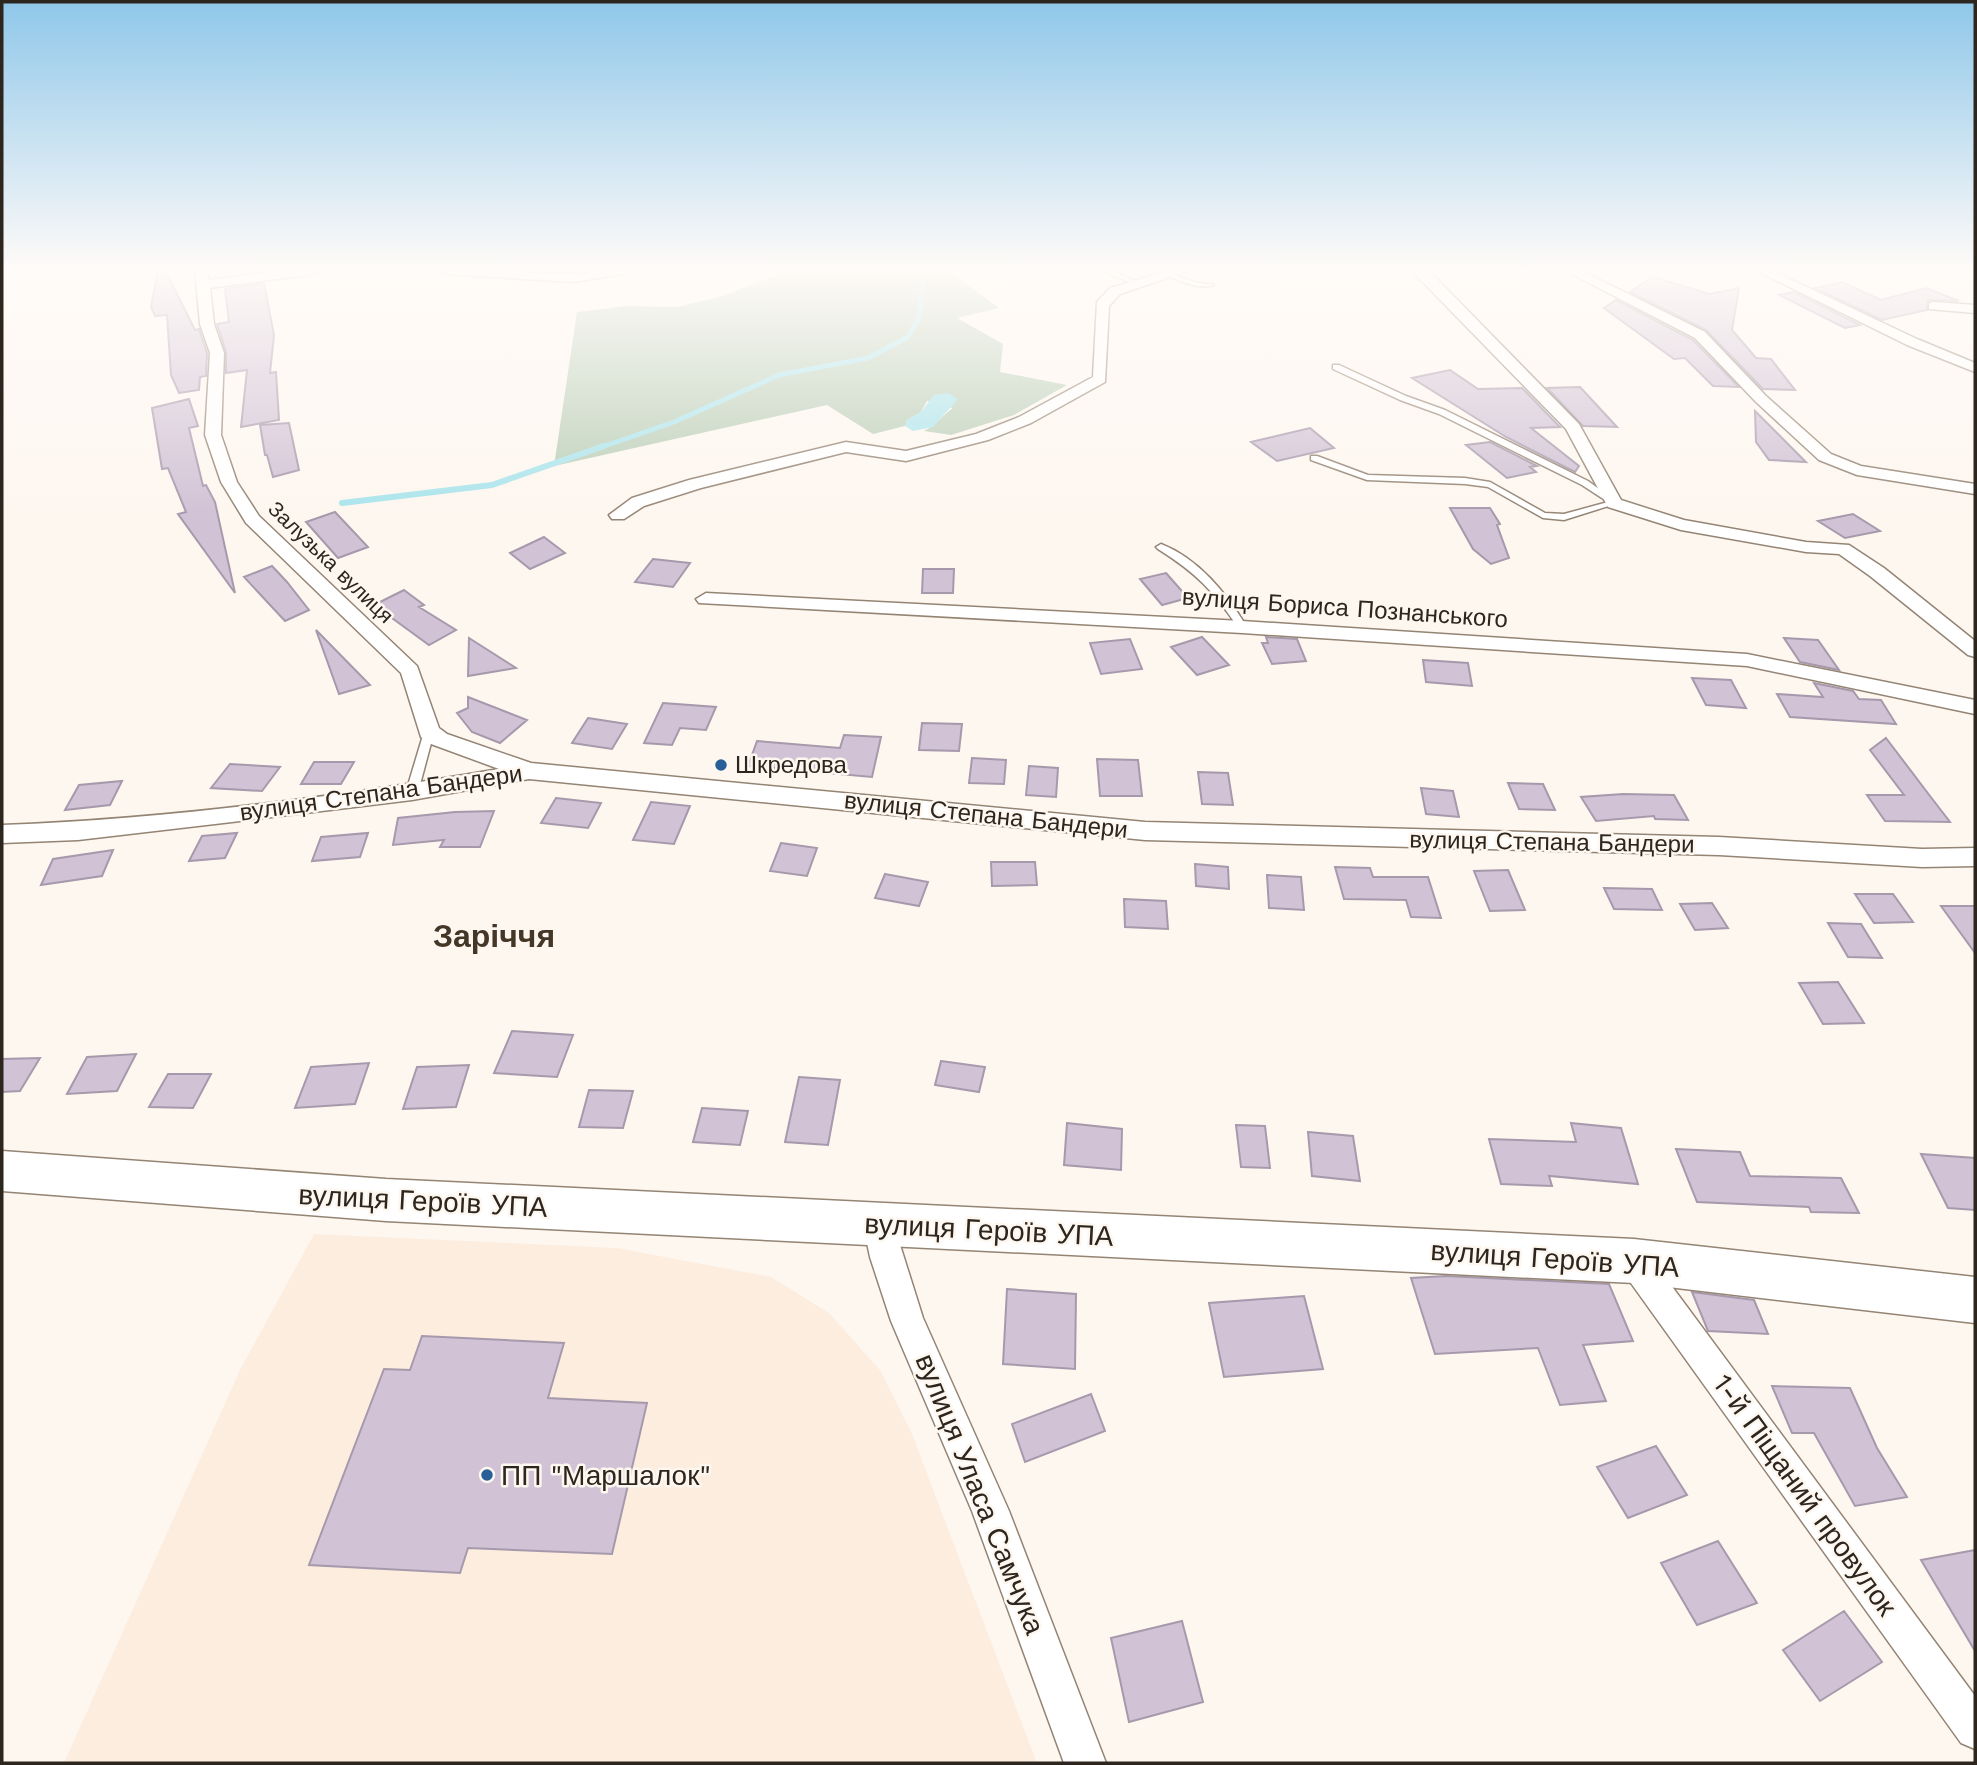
<svg xmlns="http://www.w3.org/2000/svg" width="1977" height="1765" font-family="'Work Sans',sans-serif">
  <rect width="100%" height="100%" fill="#fef7f0"/>
  <path fill="#fceddf" d="M 314,1234 L 617,1248 L 771,1277 L 829,1313 L 880,1370 L 912,1434 L 1037,1763 L 64,1763 L 240,1370 Z"/>
  <path fill="#baceb7" d="M 789,270 L 947,270 L 999,308 L 957,318 L 1003,344 L 1000,372 L 1067,385 L 1014,415 L 951,435 L 924,431 C 935,426 943,415 953,408 L 927,401 L 921,412 L 907,420 L 905,426 L 873,434 L 827,405 L 554,466 L 577,312 L 628,306 L 677,307 L 723,296 Z"/>
  <path fill="#aae4ec" d="M 948,393 L 958,399 L 933,427 L 913,431 L 905,426 L 907,420 L 921,412 L 934,395 Z"/>
  <g fill="none" stroke-linecap="round" stroke-linejoin="round">
    <path stroke="#aae4ec" stroke-width="5" d="M 599,448 L 674,422 L 779,375 L 868,358 L 908,337 L 919,317 L 925,270"/>
    <path stroke="#aae4ec" stroke-width="6" d="M 342,503 L 492,485 L 604,446"/>
  </g>
  <path fill="#d1c2d5" stroke="#a799ac" stroke-width="2" d="M 158,270 L 165,270 L 195,330 L 199,329 L 207,353 L 206,376 L 200,377 L 199,390 L 179,393 L 171,375 L 167,315 L 155,316 L 151,307 Z
    M 1652,277 L 1710,294 L 1739,288 L 1732,330 L 1756,358 L 1771,359 L 1795,390 L 1763,389 L 1706,330 L 1630,292 Z
    M 1842,282 L 1881,300 L 1926,288 L 1959,301 L 1928,300 L 1927,310 L 1882,320 L 1815,288 Z
    M 264,283 L 274,335 L 270,373 L 276,372 L 279,420 L 241,427 L 247,370 L 226,373 L 226,352 L 217,324 L 229,322 L 225,289 Z
    M 1794,292 L 1860,325 L 1845,328 L 1779,295 Z
    M 1616,300 L 1693,340 L 1739,387 L 1713,386 L 1685,358 L 1674,359 L 1604,308 Z
    M 1450,370 L 1478,389 L 1522,388 L 1560,427 L 1531,428 L 1579,466 L 1575,472 L 1506,437 L 1412,378 Z
    M 1580,387 L 1617,427 L 1583,426 L 1547,388 Z
    M 189,399 L 198,426 L 189,428 L 203,486 L 206,485 L 215,502 L 235,593 L 178,514 L 186,512 L 168,468 L 162,469 L 152,408 Z
    M 1755,411 L 1806,462 L 1769,460 L 1756,442 Z
    M 289,423 L 299,470 L 273,477 L 267,455 L 265,455 L 260,425 Z
    M 1310,428 L 1334,448 L 1277,461 L 1251,442 Z
    M 1490,442 L 1537,466 L 1530,467 L 1536,472 L 1507,478 L 1466,445 Z
    M 1450,508 L 1490,508 L 1500,524 L 1497,525 L 1509,558 L 1491,564 L 1473,549 Z
    M 335,512 L 368,547 L 338,558 L 306,522 Z
    M 1853,514 L 1880,531 L 1845,538 L 1818,521 Z
    M 544,537 L 565,553 L 530,569 L 510,553 Z
    M 653,559 L 690,563 L 673,587 L 635,582 Z
    M 272,566 L 287,582 L 309,610 L 285,621 L 244,577 Z
    M 923,569 L 954,569 L 953,593 L 922,593 Z
    M 1166,573 L 1188,598 L 1162,605 L 1140,579 Z
    M 404,590 L 424,605 L 419,607 L 456,630 L 429,645 L 374,605 Z
    M 316,630 L 370,685 L 339,694 Z
    M 1202,637 L 1229,665 L 1197,675 L 1171,647 Z
    M 1266,637 L 1297,639 L 1306,661 L 1272,664 L 1262,643 L 1268,643 Z
    M 469,638 L 516,668 L 468,676 Z
    M 1784,638 L 1818,640 L 1839,670 L 1800,662 Z
    M 1130,639 L 1142,669 L 1101,674 L 1090,643 Z
    M 1423,660 L 1468,663 L 1472,686 L 1426,682 Z
    M 1692,678 L 1731,680 L 1746,708 L 1706,705 Z
    M 1814,683 L 1853,691 L 1859,699 L 1881,700 L 1896,724 L 1790,717 L 1777,694 L 1823,697 Z
    M 468,697 L 527,720 L 500,743 L 472,732 L 457,713 L 468,708 Z
    M 663,703 L 716,707 L 706,730 L 680,728 L 672,745 L 644,743 Z
    M 588,718 L 627,724 L 612,749 L 572,743 Z
    M 922,723 L 962,724 L 959,751 L 919,750 Z
    M 844,735 L 881,737 L 872,777 L 748,766 L 757,741 L 840,748 Z
    M 1886,738 L 1930,796 L 1950,822 L 1885,821 L 1867,795 L 1904,795 L 1870,750 Z
    M 972,758 L 1006,760 L 1004,784 L 969,783 Z
    M 1097,759 L 1138,760 L 1142,796 L 1100,796 Z
    M 314,762 L 354,762 L 341,784 L 301,784 Z
    M 230,764 L 280,767 L 262,791 L 211,788 Z
    M 1029,766 L 1058,768 L 1056,797 L 1026,795 Z
    M 1198,772 L 1228,773 L 1233,805 L 1202,804 Z
    M 122,781 L 110,805 L 65,810 L 79,785 Z
    M 1508,783 L 1543,784 L 1555,810 L 1519,809 Z
    M 1421,788 L 1453,791 L 1459,817 L 1426,814 Z
    M 1623,794 L 1674,795 L 1688,820 L 1655,819 L 1654,816 L 1596,821 L 1581,797 Z
    M 556,798 L 601,803 L 588,828 L 541,823 Z
    M 651,802 L 690,806 L 674,844 L 633,840 Z
    M 494,811 L 480,847 L 440,847 L 444,840 L 393,845 L 398,818 L 455,812 Z
    M 237,833 L 225,858 L 189,861 L 202,836 Z
    M 368,833 L 360,857 L 312,861 L 321,837 Z
    M 781,843 L 817,848 L 807,876 L 770,871 Z
    M 113,850 L 102,876 L 41,885 L 53,859 Z
    M 991,862 L 1035,862 L 1037,885 L 992,886 Z
    M 1195,864 L 1228,867 L 1229,889 L 1196,886 Z
    M 1335,867 L 1370,868 L 1373,877 L 1428,877 L 1441,918 L 1411,917 L 1406,900 L 1344,899 Z
    M 1508,870 L 1525,910 L 1490,911 L 1474,871 Z
    M 885,874 L 928,882 L 919,906 L 875,898 Z
    M 1267,875 L 1301,877 L 1304,910 L 1269,908 Z
    M 1604,888 L 1652,889 L 1662,910 L 1614,909 Z
    M 1855,894 L 1893,894 L 1913,922 L 1874,923 Z
    M 1124,899 L 1166,901 L 1168,929 L 1125,927 Z
    M 1712,903 L 1728,928 L 1695,930 L 1680,904 Z
    M 1941,906 L 1975,906 L 1975,953 Z
    M 1828,923 L 1861,924 L 1882,958 L 1848,957 Z
    M 1838,982 L 1864,1023 L 1823,1024 L 1799,983 Z
    M 512,1031 L 573,1035 L 557,1077 L 494,1073 Z
    M 136,1054 L 117,1091 L 67,1094 L 87,1057 Z
    M 40,1058 L 20,1091 L 2,1092 L 2,1059 Z
    M 941,1061 L 985,1067 L 979,1092 L 935,1085 Z
    M 369,1063 L 355,1104 L 295,1108 L 311,1067 Z
    M 469,1065 L 456,1107 L 403,1109 L 417,1067 Z
    M 168,1074 L 211,1074 L 193,1108 L 149,1107 Z
    M 799,1077 L 840,1080 L 828,1145 L 785,1142 Z
    M 589,1090 L 633,1091 L 623,1128 L 579,1127 Z
    M 702,1108 L 748,1111 L 740,1145 L 693,1142 Z
    M 1067,1123 L 1122,1129 L 1121,1170 L 1064,1165 Z
    M 1571,1123 L 1621,1128 L 1638,1184 L 1549,1176 L 1552,1186 L 1501,1184 L 1489,1139 L 1576,1142 Z
    M 1236,1125 L 1265,1126 L 1270,1168 L 1241,1167 Z
    M 1308,1132 L 1353,1136 L 1360,1181 L 1312,1176 Z
    M 1676,1149 L 1740,1152 L 1750,1176 L 1841,1178 L 1859,1213 L 1811,1212 L 1809,1207 L 1697,1202 Z
    M 1921,1154 L 1975,1158 L 1975,1210 L 1948,1208 Z
    M 1446,1276 L 1609,1284 L 1633,1341 L 1583,1345 L 1606,1401 L 1560,1405 L 1538,1348 L 1435,1354 L 1411,1278 Z
    M 1007,1289 L 1076,1294 L 1075,1369 L 1003,1364 Z
    M 1692,1292 L 1754,1300 L 1768,1334 L 1708,1331 Z
    M 1304,1296 L 1323,1369 L 1224,1377 L 1209,1303 Z
    M 422,1336 L 564,1343 L 548,1398 L 647,1403 L 612,1554 L 468,1548 L 460,1573 L 309,1565 L 384,1369 L 410,1370 Z
    M 1772,1386 L 1850,1388 L 1877,1448 L 1907,1497 L 1855,1506 L 1814,1433 L 1792,1433 Z
    M 1091,1394 L 1105,1431 L 1025,1462 L 1012,1424 Z
    M 1656,1446 L 1687,1495 L 1628,1518 L 1597,1467 Z
    M 1718,1541 L 1757,1603 L 1697,1625 L 1661,1563 Z
    M 1975,1550 L 1975,1651 L 1921,1560 Z
    M 1844,1611 L 1882,1662 L 1820,1701 L 1783,1650 Z
    M 1182,1621 L 1203,1702 L 1129,1722 L 1111,1638 Z"/>
  <g fill="none" stroke-linecap="round" stroke-linejoin="round">
    <defs>
      <path id="lane" d="M 1101,270 L 1110,270 L 1139,283 L 1134,284 Z
        M 1170,273 L 1194,282 L 1214,285 C 1199,290 1183,282 1168,276 L 1168,274 Z
        M 1333,365 L 1339,365 L 1406,396 L 1445,410 L 1588,481 L 1618,503 L 1564,520 L 1543,518 L 1488,487 L 1465,484 L 1367,480 L 1311,460 L 1311,456 L 1317,456 L 1368,475 L 1465,478 L 1490,482 L 1545,513 L 1564,514 L 1608,502 L 1582,485 L 1439,414 L 1400,400 L 1333,369 Z
        M 1161,544 C 1199,559 1226,593 1247,627 L 1245,629 L 1239,629 C 1214,591 1196,573 1158,549 L 1156,547 Z
        M 429,728 L 434,732 L 418,792 L 412,796 L 406,792 L 424,732 Z"/>
      <path id="street" d="M 195,270 L 207,270 L 209,280 L 285,270 L 320,270 L 314,274 L 210,288 L 214,324 L 224,353 L 221,435 L 237,482 L 259,516 L 417,666 L 439,728 L 447,734 L 531,763 L 1145,822 L 1719,837 L 1922,849 L 1975,848 L 1975,866 L 1922,867 L 1719,855 L 1145,840 L 529,779 L 412,800 L 232,822 L 78,840 L 2,843 L 2,825 C 168,819 336,797 499,769 L 431,744 L 421,737 L 401,673 L 246,523 L 221,482 L 205,435 L 210,353 L 200,324 Z
        M 440,270 L 574,274 L 599,270 L 628,270 L 622,274 L 574,282 L 446,274 Z
        M 1171,270 L 1191,270 L 1120,294 L 1109,306 L 1105,382 L 1031,423 L 988,440 L 906,461 L 846,452 L 701,488 L 644,506 L 624,519 L 612,519 L 609,515 L 632,498 L 689,480 L 846,442 L 906,451 L 976,434 L 1019,417 L 1093,377 L 1097,302 L 1110,288 Z
        M 1411,270 L 1426,270 L 1432,274 L 1579,424 L 1621,500 L 1684,520 L 1806,542 L 1849,545 L 1884,568 L 1975,641 L 1975,657 L 1968,655 L 1870,576 L 1839,554 L 1806,552 L 1681,530 L 1608,507 L 1566,429 Z
        M 1564,270 L 1580,270 L 1705,332 L 1766,396 L 1831,454 L 1861,466 L 1975,484 L 1975,494 L 1857,475 L 1819,460 L 1756,402 L 1695,338 Z
        M 1755,270 L 1771,270 L 1917,339 L 1975,363 L 1975,372 L 1907,345 Z
        M 1934,302 L 1975,305 L 1975,313 L 1929,309 L 1929,303 Z
        M 706,593 L 1242,621 L 1747,654 L 1975,700 L 1975,714 L 1747,666 L 1242,633 L 699,603 L 696,599 Z
        M 879,1209 L 890,1213 L 923,1318 L 1009,1511 L 1106,1763 L 1064,1763 L 972,1511 L 891,1321 L 870,1257 L 863,1224 L 868,1213 Z
        M 1634,1245 L 1645,1250 L 1975,1696 L 1975,1749 L 1961,1743 L 1623,1272 L 1618,1261 L 1623,1250 Z"/>
      <path id="secondary" d="M 2,1151 L 386,1179 L 1634,1239 L 1975,1277 L 1975,1323 L 1634,1283 L 386,1221 L 2,1191 Z"/>
    </defs>
    <use href="#lane" stroke="#948473" stroke-width="3"/>
    <use href="#street" stroke="#948473" stroke-width="3"/>
    <use href="#secondary" stroke="#948473" stroke-width="3"/>
    <use href="#lane" fill="#fff" fill-rule="evenodd"/>
    <use href="#street" fill="#fff" fill-rule="evenodd"/>
    <use href="#secondary" fill="#fff" fill-rule="evenodd"/>
  </g>
  <linearGradient id="sky" x2="0" y2="1"><stop stop-color="#8fc7ea"/><stop offset="0.52" stop-color="#fffbf8"/><stop offset="1" stop-color="#fffbf8" stop-opacity="0"/></linearGradient>
  <rect width="1977" height="517" fill="url(#sky)"/>
  <g fill="#285f97" stroke="#fef7f0" stroke-width="2.5">
    <circle cx="721" cy="765" r="7"/>
    <circle cx="487" cy="1475" r="7"/>
  </g>
  <g text-anchor="middle" dominant-baseline="central" stroke-width="5" stroke-linejoin="round" paint-order="stroke">
    <g font-size="21" fill="#2c261f" stroke="#fef7f0">
      <text transform="translate(331 562) rotate(44)">Залузька вулиця</text>
    </g>
    <g font-size="24" fill="#2c261f" stroke="#fef7f0">
      <text transform="translate(1345 608) rotate(4)">вулиця Бориса Познанського</text>
      <text transform="translate(381 793) rotate(-8)">вулиця Степана Бандери</text>
      <text transform="translate(986 815) rotate(6)">вулиця Степана Бандери</text>
      <text transform="translate(1552 842) rotate(1)">вулиця Степана Бандери</text>
    </g>
    <g font-size="24" fill="#2c261f" stroke="#fef7f0" text-anchor="start">
      <text x="735" y="765">Шкредова</text>
    </g>
    <g font-size="28" fill="#2c261f" stroke="#fef7f0">
      <text transform="translate(423 1201) rotate(3)">вулиця Героїв УПА</text>
      <text transform="translate(989 1230) rotate(3)">вулиця Героїв УПА</text>
      <text transform="translate(1555 1259) rotate(4)">вулиця Героїв УПА</text>
      <text transform="translate(980 1494) rotate(68)">вулиця Уласа Самчука</text>
      <text transform="translate(1805 1495) rotate(54)">1-й Піщаний провулок</text>
    </g>
    <g font-size="28" fill="#2c261f" stroke="#fef7f0" text-anchor="start">
      <text x="501" y="1475">ПП "Маршалок"</text>
    </g>
    <g font-size="32" font-weight="bold" fill="#453728" stroke="#fef7f0">
      <text x="494" y="936">Заріччя</text>
    </g>
  </g>
  <rect width="1977" height="1765" fill="none" stroke="#2c261f" stroke-width="7"/>
</svg>
